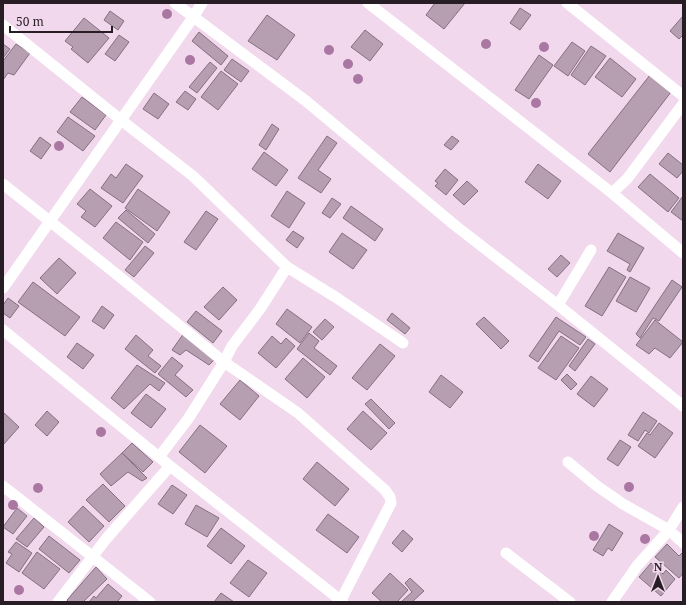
<svg xmlns="http://www.w3.org/2000/svg" width="686" height="605" font-family="'Noto Serif',serif">
  <rect width="100%" height="100%" fill="#f1d8ec"/>
  <path fill="#b79fb2" stroke="#856f80" d="M 435,3 L 465,3 L 444,29 L 426,15 Z
    M 520,8 L 531,15 L 520,30 L 510,23 Z
    M 110,11 L 124,21 L 118,30 L 104,20 Z
    M 267,15 L 295,35 L 277,60 L 248,41 Z
    M 683,16 L 683,35 L 679,39 L 670,31 Z
    M 84,18 L 109,38 L 88,63 L 71,49 L 73,47 L 65,41 Z
    M 365,30 L 383,44 L 370,61 L 351,47 Z
    M 199,32 L 228,56 L 221,65 L 192,41 Z
    M 119,35 L 129,42 L 115,61 L 105,54 Z
    M 572,42 L 585,51 L 568,76 L 554,66 Z
    M 3,44 L 10,49 L 3,58 Z
    M 16,44 L 30,53 L 14,75 L 8,73 L 3,80 L 3,61 Z
    M 591,46 L 606,56 L 585,85 L 571,75 Z
    M 539,55 L 553,65 L 529,99 L 515,90 Z
    M 610,58 L 636,79 L 622,97 L 595,77 Z
    M 232,59 L 249,71 L 241,82 L 224,70 Z
    M 210,62 L 217,68 L 197,93 L 189,87 Z
    M 221,71 L 238,84 L 218,110 L 201,97 Z
    M 650,75 L 671,92 L 610,172 L 588,154 Z
    M 185,91 L 196,99 L 188,110 L 176,102 Z
    M 154,93 L 169,104 L 158,119 L 143,109 Z
    M 82,97 L 106,115 L 95,130 L 70,112 Z
    M 68,117 L 95,136 L 83,151 L 57,132 Z
    M 272,124 L 279,129 L 266,150 L 259,145 Z
    M 327,136 L 337,143 L 318,170 L 331,179 L 321,193 L 298,178 Z
    M 452,136 L 459,141 L 451,150 L 444,145 Z
    M 40,137 L 51,145 L 41,159 L 30,151 Z
    M 264,152 L 288,170 L 276,186 L 252,169 Z
    M 668,153 L 683,165 L 683,171 L 677,178 L 659,164 Z
    M 126,164 L 143,176 L 123,203 L 101,188 L 111,174 L 116,178 Z
    M 538,164 L 561,181 L 548,199 L 525,182 Z
    M 445,169 L 458,180 L 446,195 L 435,186 L 438,183 L 435,181 Z
    M 650,174 L 679,198 L 668,212 L 638,187 Z
    M 467,181 L 478,191 L 464,205 L 453,195 Z
    M 90,189 L 112,206 L 95,227 L 81,217 L 86,211 L 77,204 Z
    M 138,189 L 170,212 L 157,231 L 125,208 Z
    M 287,191 L 305,203 L 289,228 L 271,216 Z
    M 683,196 L 683,221 L 671,212 Z
    M 332,198 L 341,204 L 330,218 L 322,213 Z
    M 351,206 L 383,229 L 375,241 L 343,218 Z
    M 126,210 L 155,234 L 148,243 L 118,218 Z
    M 206,211 L 218,219 L 196,250 L 184,242 Z
    M 116,222 L 143,242 L 130,260 L 103,238 Z
    M 293,231 L 304,238 L 297,248 L 286,240 Z
    M 342,233 L 367,250 L 353,269 L 329,252 Z
    M 618,233 L 644,248 L 630,272 L 627,270 L 630,264 L 607,251 Z
    M 145,246 L 154,253 L 134,277 L 125,270 Z
    M 561,255 L 570,263 L 557,277 L 548,269 Z
    M 59,258 L 76,273 L 57,294 L 40,278 Z
    M 609,267 L 626,277 L 602,316 L 585,306 Z
    M 630,277 L 650,288 L 636,312 L 616,301 Z
    M 672,280 L 682,287 L 659,321 L 653,318 L 640,338 L 636,334 Z
    M 33,282 L 80,317 L 65,336 L 18,302 Z
    M 223,287 L 237,300 L 219,320 L 204,307 Z
    M 8,298 L 19,306 L 10,318 L 3,313 L 3,305 Z
    M 102,306 L 114,315 L 104,329 L 92,321 Z
    M 287,309 L 312,327 L 300,343 L 276,324 Z
    M 196,311 L 222,331 L 213,343 L 187,322 Z
    M 392,313 L 410,328 L 405,334 L 387,320 Z
    M 484,317 L 509,341 L 501,349 L 476,324 Z
    M 556,317 L 586,337 L 580,345 L 559,331 L 538,362 L 529,356 Z
    M 325,319 L 334,327 L 322,340 L 313,332 Z
    M 655,320 L 683,342 L 670,358 L 655,348 L 649,354 L 636,345 Z
    M 184,333 L 215,359 L 209,365 L 186,350 L 180,355 L 172,350 Z
    M 309,333 L 319,341 L 314,348 L 337,366 L 330,375 L 297,349 Z
    M 136,335 L 153,350 L 148,356 L 161,366 L 155,373 L 125,349 Z
    M 272,336 L 281,344 L 286,338 L 295,346 L 276,368 L 258,353 Z
    M 561,336 L 579,348 L 556,380 L 538,368 Z
    M 588,339 L 595,344 L 575,371 L 569,366 Z
    M 77,343 L 94,355 L 83,369 L 67,357 Z
    M 380,344 L 395,356 L 367,390 L 352,378 Z
    M 172,357 L 183,366 L 175,375 L 193,390 L 186,397 L 158,374 Z
    M 303,358 L 325,377 L 307,398 L 285,379 Z
    M 137,365 L 165,383 L 159,391 L 150,384 L 124,409 L 111,398 Z
    M 567,374 L 577,384 L 571,390 L 561,380 Z
    M 441,375 L 463,392 L 450,408 L 429,392 Z
    M 591,376 L 608,389 L 594,407 L 577,394 Z
    M 240,380 L 259,396 L 240,420 L 220,404 Z
    M 146,394 L 166,409 L 151,428 L 131,413 Z
    M 371,399 L 395,423 L 389,429 L 365,404 Z
    M 47,411 L 59,422 L 47,436 L 35,425 Z
    M 363,411 L 387,433 L 371,450 L 347,429 Z
    M 3,412 L 19,427 L 3,445 Z
    M 643,412 L 657,421 L 649,433 L 645,430 L 638,441 L 628,435 Z
    M 659,423 L 673,433 L 655,458 L 638,446 L 647,433 L 650,435 Z
    M 200,425 L 227,446 L 205,473 L 179,452 Z
    M 620,440 L 631,447 L 618,466 L 607,459 Z
    M 132,443 L 153,462 L 143,472 L 122,453 Z
    M 122,453 L 147,478 L 142,481 L 128,472 L 111,486 L 100,474 Z
    M 317,462 L 349,489 L 335,506 L 303,479 Z
    M 103,484 L 125,506 L 109,522 L 86,500 Z
    M 172,485 L 187,495 L 173,514 L 158,504 Z
    M 196,505 L 219,518 L 207,537 L 185,524 Z
    M 83,506 L 104,526 L 89,542 L 68,522 Z
    M 17,508 L 27,516 L 13,534 L 3,527 Z
    M 328,514 L 359,537 L 347,553 L 316,530 Z
    M 34,518 L 44,527 L 27,547 L 16,539 Z
    M 609,524 L 623,533 L 612,551 L 608,548 L 603,556 L 593,550 Z
    M 221,528 L 245,546 L 231,564 L 207,546 Z
    M 403,530 L 413,539 L 402,552 L 392,543 Z
    M 49,536 L 80,560 L 69,573 L 39,549 Z
    M 16,542 L 32,553 L 19,572 L 6,563 L 12,554 L 8,552 Z
    M 667,544 L 679,556 L 683,552 L 683,573 L 679,578 L 655,557 Z
    M 37,552 L 60,569 L 44,589 L 22,573 Z
    M 248,560 L 267,573 L 249,597 L 230,583 Z
    M 651,563 L 663,574 L 666,570 L 675,579 L 661,596 L 639,577 Z
    M 96,567 L 107,579 L 83,602 L 69,602 L 67,600 Z
    M 390,573 L 408,590 L 397,602 L 382,602 L 372,593 Z
    M 410,578 L 424,591 L 412,602 L 401,602 L 412,592 L 405,583 Z
    M 108,584 L 122,596 L 117,602 L 89,602 L 94,596 L 96,598 Z
    M 221,593 L 234,602 L 214,602 Z"/>
  <g fill="none" stroke-linecap="round" stroke-linejoin="round">
    <path stroke="#fff" stroke-width="11" d="M 175,3 L 306,101 L 457,227 L 558,305 L 683,406
      M 368,3 L 612,193 L 683,253
      M 567,3 L 683,96
      M 3,25 L 121,120 L 193,176 L 287,267 L 337,298 L 403,343
      M 3,184 L 115,273 L 224,362 L 298,413 L 385,490 L 390,497 L 391,503 L 340,602
      M 612,193 L 627,179 L 683,104
      M 3,288 L 194,16 L 202,3
      M 558,305 L 591,250
      M 3,330 L 170,466 L 343,602
      M 159,457 L 188,419 L 224,362 L 232,346 L 260,309 L 287,267
      M 568,462 L 597,486 L 623,504 L 669,530 L 683,543
      M 3,486 L 150,602
      M 506,553 L 570,602
      M 58,602 L 106,539 L 170,466
      M 612,602 L 637,566 L 669,530 L 683,507"/>
  </g>
  <g fill="#aa77a3">
    <circle cx="167" cy="14" r="5"/>
    <circle cx="486" cy="44" r="5"/>
    <circle cx="544" cy="47" r="5"/>
    <circle cx="329" cy="50" r="5"/>
    <circle cx="190" cy="60" r="5"/>
    <circle cx="348" cy="64" r="5"/>
    <circle cx="358" cy="79" r="5"/>
    <circle cx="536" cy="103" r="5"/>
    <circle cx="59" cy="146" r="5"/>
    <circle cx="101" cy="432" r="5"/>
    <circle cx="629" cy="487" r="5"/>
    <circle cx="38" cy="488" r="5"/>
    <circle cx="13" cy="505" r="5"/>
    <circle cx="594" cy="536" r="5"/>
    <circle cx="645" cy="539" r="5"/>
    <circle cx="19" cy="590" r="5"/>
  </g>
  <rect width="686" height="605" fill="none" stroke="#271e25" stroke-width="8"/>
  <g transform="translate(658 577)" stroke="#f1d8ec" stroke-width="3" paint-order="stroke">
  <path d="M0-3L7 15L0 10L-7 15Z" fill="#271e25"/>
  <text y="-6" font-size="11" font-weight="bold" text-anchor="middle" fill="#271e25">N</text>
  </g>
  <path d="M10 26v6h102v-6" fill="none" stroke="#271e25" stroke-width="2"/>
  <text x="16" y="26" font-size="12" fill="#271e25" stroke="#f1d8ec" stroke-width="3" paint-order="stroke">50 m</text>
</svg>
